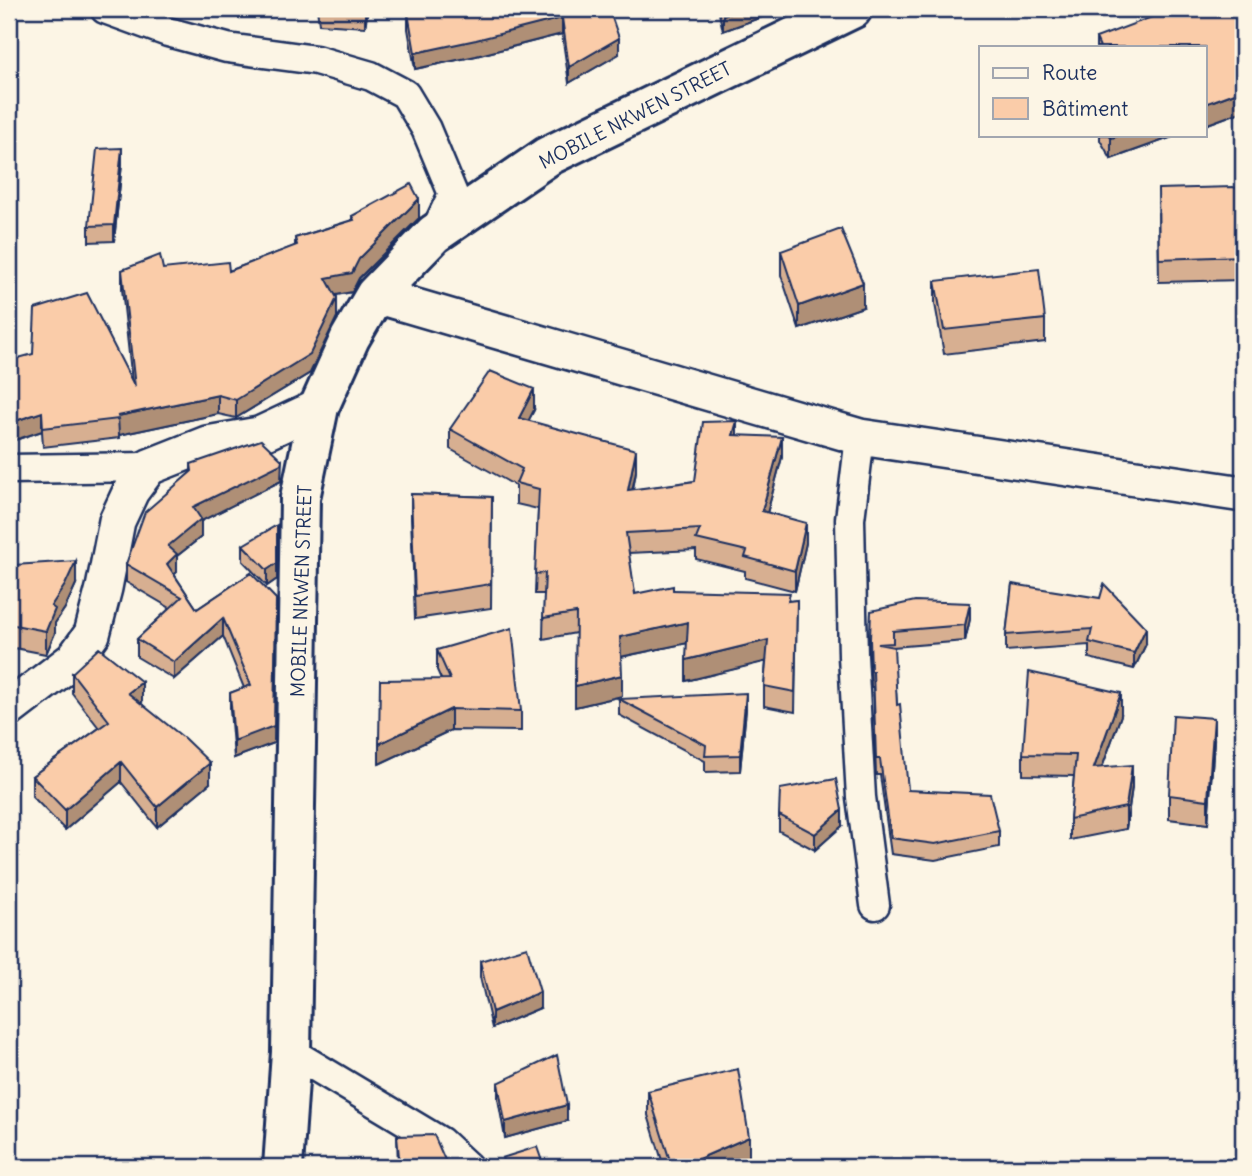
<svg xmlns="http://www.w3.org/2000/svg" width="1252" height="1176" font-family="Delius,sans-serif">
  <rect width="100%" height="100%" fill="#fcf5e5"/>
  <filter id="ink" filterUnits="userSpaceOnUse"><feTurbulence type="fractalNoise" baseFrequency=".0143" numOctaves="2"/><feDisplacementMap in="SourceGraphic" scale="14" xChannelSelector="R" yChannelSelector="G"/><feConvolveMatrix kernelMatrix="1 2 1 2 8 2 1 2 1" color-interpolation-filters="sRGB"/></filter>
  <g filter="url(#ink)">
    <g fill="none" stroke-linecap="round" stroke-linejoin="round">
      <defs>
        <path id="minor" d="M 105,9 L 168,32 L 227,48 L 316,60 L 371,76 L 405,94 L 426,129 L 453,194 L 434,234
          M 860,437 L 850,519 L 853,656 L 861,797 L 875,905
          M 9,469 L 149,467
          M 291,1052 L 441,1142 L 468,1167"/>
        <path id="tertiary" d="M 375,295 L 860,437 L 1243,494
          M 9,709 L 73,660 L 92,634 L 104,588 L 117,521 L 131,491 L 149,467 L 207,444 L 259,435 L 319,407"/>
        <path id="trunk" d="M 283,1167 L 291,1052 L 300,498 L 319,407 L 350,338 L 375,295 L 434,234 L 548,156 L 852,9"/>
      </defs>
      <use href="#minor" stroke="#1b2f5e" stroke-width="33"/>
      <use href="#tertiary" stroke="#1b2f5e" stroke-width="40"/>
      <use href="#trunk" stroke="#1b2f5e" stroke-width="44"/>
      <use href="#minor" stroke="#fcf5e5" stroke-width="28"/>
      <use href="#tertiary" stroke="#fcf5e5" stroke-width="35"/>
      <use href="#trunk" stroke="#fcf5e5" stroke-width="38"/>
    </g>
    <path fill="#d7af91" stroke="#1b2f5e" stroke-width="2" d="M 317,9 L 368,9 L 365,27 L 319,24 Z
      M 609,9 L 619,54 L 569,83 L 562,34 L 476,56 L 415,69 L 408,29 L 408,13 Z
      M 718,9 L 784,9 L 723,31 Z
      M 1243,9 L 1243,111 L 1205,125 L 1205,47 L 1096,47 L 1096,38 Z
      M 1100,135 L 1178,135 L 1111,159 L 1100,140 Z
      M 122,164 L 114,241 L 89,242 L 89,226 Z
      M 1243,190 L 1243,280 L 1159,282 L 1158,213 Z
      M 352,216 L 419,218 L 359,278 L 352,292 L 335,295 L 337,317 L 310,373 L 236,418 L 218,414 L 119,435 L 119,438 L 43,447 L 42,431 L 9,442 L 9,375 L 132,382 L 122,289 L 122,270 L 163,269 L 229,271 L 295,246 L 295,238 L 352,220 Z
      M 781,251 L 863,307 L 799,329 L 781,275 Z
      M 935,281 L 1045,319 L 1045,342 L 944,354 L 935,304 Z
      M 534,410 L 528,421 L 636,471 L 633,490 L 695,481 L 737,435 L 782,457 L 767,513 L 806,543 L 795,591 L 745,578 L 745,571 L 696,559 L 696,550 L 628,553 L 635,594 L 673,590 L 790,601 L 797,600 L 795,712 L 764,706 L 764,686 L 766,661 L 686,681 L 687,643 L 621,657 L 622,696 L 575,707 L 576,633 L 543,639 L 544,594 L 535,594 L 538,509 L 516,504 L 516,486 L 450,449 L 450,429 Z
      M 191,464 L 282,478 L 281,481 L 201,521 L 201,537 L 177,556 L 177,572 L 174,574 L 197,609 L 251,573 L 274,743 L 234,758 L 230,710 L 230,693 L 244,688 L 223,636 L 174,679 L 137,657 L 137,639 L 170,608 L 126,582 L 126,564 L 191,472 Z
      M 411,494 L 492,497 L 491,608 L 415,619 L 411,518 Z
      M 243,545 L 277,579 L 267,586 L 243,561 Z
      M 76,584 L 65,608 L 55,623 L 55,633 L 46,654 L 9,647 L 9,596 Z
      M 1012,584 L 1146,644 L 1134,669 L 1089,658 L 1089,645 L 1006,651 L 1006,635 Z
      M 871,611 L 970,619 L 965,641 L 893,647 L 897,705 L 908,790 L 999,831 L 999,847 L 935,860 L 891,854 L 880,775 L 876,775 L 873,687 L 871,687 L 870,655 Z
      M 437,650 L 521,711 L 521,731 L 451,730 L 379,764 L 441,679 L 437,670 Z
      M 72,673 L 142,702 L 141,703 L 210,783 L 157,827 L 121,782 L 65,830 L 32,796 L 32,776 L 99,728 L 72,693 Z
      M 619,699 L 746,709 L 740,771 L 705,772 L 705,761 L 619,715 Z
      M 1121,715 L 1102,768 L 1132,787 L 1126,829 L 1070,840 L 1070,819 L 1074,776 L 1023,775 L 1023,754 Z
      M 1214,741 L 1208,824 L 1169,819 L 1169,795 Z
      M 779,815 L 842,826 L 815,850 L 779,831 Z
      M 480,961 L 540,1008 L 492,1028 L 480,977 Z
      M 498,1083 L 567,1121 L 505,1138 L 498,1099 Z
      M 648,1091 L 749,1161 L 734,1167 L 664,1167 L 648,1115 Z
      M 397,1136 L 448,1167 L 398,1167 Z"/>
    <path fill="#af8f76" stroke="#1b2f5e" stroke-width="2" d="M 365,9 L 368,9 L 365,27 Z
      M 741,9 L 784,9 L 723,31 L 723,15 Z
      M 562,18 L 562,34 L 476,56 L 415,69 L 415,53 Z
      M 619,38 L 619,54 L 569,83 L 569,67 Z
      M 1243,40 L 1243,61 L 1233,45 Z
      M 1243,90 L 1243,111 L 1205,125 L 1205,104 Z
      M 1121,135 L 1178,135 L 1111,159 L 1111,138 Z
      M 122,148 L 122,164 L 114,241 L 114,225 Z
      M 419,199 L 419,218 L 359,278 L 352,292 L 326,297 L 326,278 L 359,259 Z
      M 863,283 L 863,307 L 799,329 L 799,306 Z
      M 337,298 L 337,317 L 310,373 L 236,418 L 236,400 Z
      M 534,389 L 534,410 L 519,439 L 519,418 Z
      M 218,395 L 218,414 L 119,435 L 118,416 Z
      M 42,412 L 42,431 L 9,442 L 9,423 Z
      M 737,421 L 737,442 L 733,435 Z
      M 782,437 L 782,457 L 762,532 L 762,511 Z
      M 636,450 L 636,471 L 628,511 L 628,490 Z
      M 282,460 L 281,481 L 201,521 L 201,537 L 177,556 L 177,572 L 167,581 L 168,546 L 193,507 Z
      M 806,523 L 806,543 L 795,591 L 795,571 Z
      M 277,541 L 277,579 L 267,586 L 267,570 Z
      M 76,561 L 76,584 L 65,608 L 55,623 L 55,633 L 46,654 L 46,631 L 51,606 Z
      M 276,599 L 274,743 L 234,758 L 234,741 Z
      M 970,603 L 970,619 L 965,641 L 965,625 Z
      M 223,618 L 223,636 L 174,679 L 174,662 Z
      M 688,622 L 688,643 L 620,657 L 620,637 Z
      M 1146,628 L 1146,644 L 1134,669 L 1134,653 Z
      M 768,640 L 768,661 L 686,681 L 686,660 Z
      M 622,675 L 622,696 L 575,707 L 575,686 Z
      M 142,682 L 142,702 L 128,713 L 128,693 Z
      M 746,693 L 746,709 L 740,771 L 740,755 Z
      M 1121,693 L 1121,715 L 1094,790 L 1094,768 Z
      M 451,709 L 451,730 L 379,764 L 379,744 Z
      M 1214,718 L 1214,741 L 1208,824 L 1208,800 Z
      M 121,762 L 121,782 L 65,830 L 65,810 Z
      M 210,763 L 210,783 L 157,827 L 157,807 Z
      M 1132,765 L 1132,787 L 1126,829 L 1126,807 Z
      M 10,781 L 10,804 L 9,805 L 9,782 Z
      M 842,810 L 842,826 L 815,850 L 815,834 Z
      M 540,992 L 540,1008 L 492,1028 L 492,1012 Z
      M 567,1105 L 567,1121 L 505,1138 L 505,1122 Z
      M 749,1137 L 749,1161 L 734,1167 L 680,1167 Z"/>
    <path fill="#facca9" stroke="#1b2f5e" stroke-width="2" d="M 330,9 L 365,9 L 365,11 Z
      M 440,9 L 609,9 L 619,38 L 569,67 L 562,18 L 476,40 L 415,53 L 408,13 Z
      M 722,9 L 741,9 L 723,15 Z
      M 1173,9 L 1243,9 L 1243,40 L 1233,45 L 1243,55 L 1243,90 L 1205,104 L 1205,47 L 1100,47 L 1096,38 Z
      M 1109,135 L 1121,135 L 1111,138 Z
      M 122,148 L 114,225 L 89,226 L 97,149 Z
      M 411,184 L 419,199 L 359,259 L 352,273 L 326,278 L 337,298 L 310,354 L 236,400 L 218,395 L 118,416 L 119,419 L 43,428 L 42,412 L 9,423 L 9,375 L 11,360 L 33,354 L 35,309 L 87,293 L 135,387 L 122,270 L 160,255 L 163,269 L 228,262 L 229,271 L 297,245 L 295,238 L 354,220 L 352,216 Z
      M 1233,187 L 1243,190 L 1243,256 L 1159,259 L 1158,189 Z
      M 841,229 L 863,283 L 799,306 L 781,251 Z
      M 1039,269 L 1045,319 L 944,330 L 935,281 Z
      M 490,371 L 534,389 L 519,418 L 636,450 L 628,490 L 695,481 L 703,422 L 737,421 L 733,435 L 782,437 L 762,511 L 806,523 L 795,571 L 745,557 L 747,551 L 696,539 L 700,529 L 626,533 L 635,594 L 673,586 L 673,590 L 790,593 L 788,601 L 797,600 L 795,692 L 764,686 L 768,640 L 686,660 L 688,622 L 620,637 L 622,675 L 575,686 L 576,613 L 543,618 L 545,573 L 535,574 L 539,489 L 516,483 L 522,469 L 450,429 Z
      M 261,440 L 282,460 L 281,464 L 193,507 L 201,519 L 168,546 L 177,554 L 167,564 L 197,609 L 251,573 L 276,599 L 274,726 L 234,741 L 230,693 L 251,685 L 223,618 L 174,662 L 137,639 L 182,597 L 126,564 L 145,512 L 192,471 L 191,464 Z
      M 411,494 L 492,497 L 491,584 L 415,596 Z
      M 277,525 L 277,563 L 267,570 L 243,545 Z
      M 76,561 L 65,585 L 51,606 L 55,609 L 46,631 L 9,624 L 9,596 L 14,565 Z
      M 1012,584 L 1100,598 L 1104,584 L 1146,628 L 1134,653 L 1089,642 L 1092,629 L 1006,635 Z
      M 915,601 L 970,603 L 965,625 L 893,631 L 893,643 L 878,644 L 894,647 L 897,705 L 900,704 L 908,790 L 990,794 L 999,831 L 935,844 L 891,838 L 880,759 L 876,759 L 873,671 L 871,671 L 870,639 L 871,611 Z
      M 512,628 L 521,711 L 451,709 L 379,744 L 380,680 L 450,679 L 437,650 Z
      M 99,648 L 142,682 L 128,693 L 184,738 L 210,763 L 157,807 L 121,762 L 65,810 L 32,776 L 109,721 L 72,673 Z
      M 1029,672 L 1121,693 L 1094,768 L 1132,765 L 1126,807 L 1070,819 L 1076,755 L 1023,754 Z
      M 746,693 L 740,755 L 705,756 L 706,745 L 619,699 Z
      M 1173,715 L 1214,718 L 1208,800 L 1169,795 Z
      M 836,779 L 842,810 L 815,834 L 779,815 L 780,789 Z
      M 527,947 L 540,992 L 492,1012 L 480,961 Z
      M 557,1055 L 567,1105 L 505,1122 L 498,1083 Z
      M 738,1069 L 749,1137 L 680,1167 L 672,1167 L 648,1091 Z
      M 434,1135 L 448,1167 L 400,1167 L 397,1136 Z
      M 537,1147 L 544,1167 L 505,1167 L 502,1158 Z"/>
  </g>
  <g text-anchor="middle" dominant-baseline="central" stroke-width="5" stroke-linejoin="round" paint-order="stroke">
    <g font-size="19" fill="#1b2f5e" stroke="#fcf5e5">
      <text transform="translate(635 115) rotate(-27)">MOBILE NKWEN STREET</text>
      <text transform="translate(301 591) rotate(-88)">MOBILE NKWEN STREET</text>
    </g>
  </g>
  <rect width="1252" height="1176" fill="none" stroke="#fcf5e5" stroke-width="35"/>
  <rect x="18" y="18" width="1217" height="1141" fill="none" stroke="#1b2f5e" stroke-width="2.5" filter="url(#ink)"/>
  <rect x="979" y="46" width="228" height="91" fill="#fcf5e5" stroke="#a2a6af" stroke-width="2"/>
  <rect x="993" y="68" width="35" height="10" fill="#fcf5e5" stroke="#a2a6af" stroke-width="2"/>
  <text x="1042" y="80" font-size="21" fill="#1b2f5e">Route</text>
  <rect x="993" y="98" width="35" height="21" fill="#facca9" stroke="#a2a6af" stroke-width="2"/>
  <text x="1042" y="116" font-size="21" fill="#1b2f5e">Bâtiment</text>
</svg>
